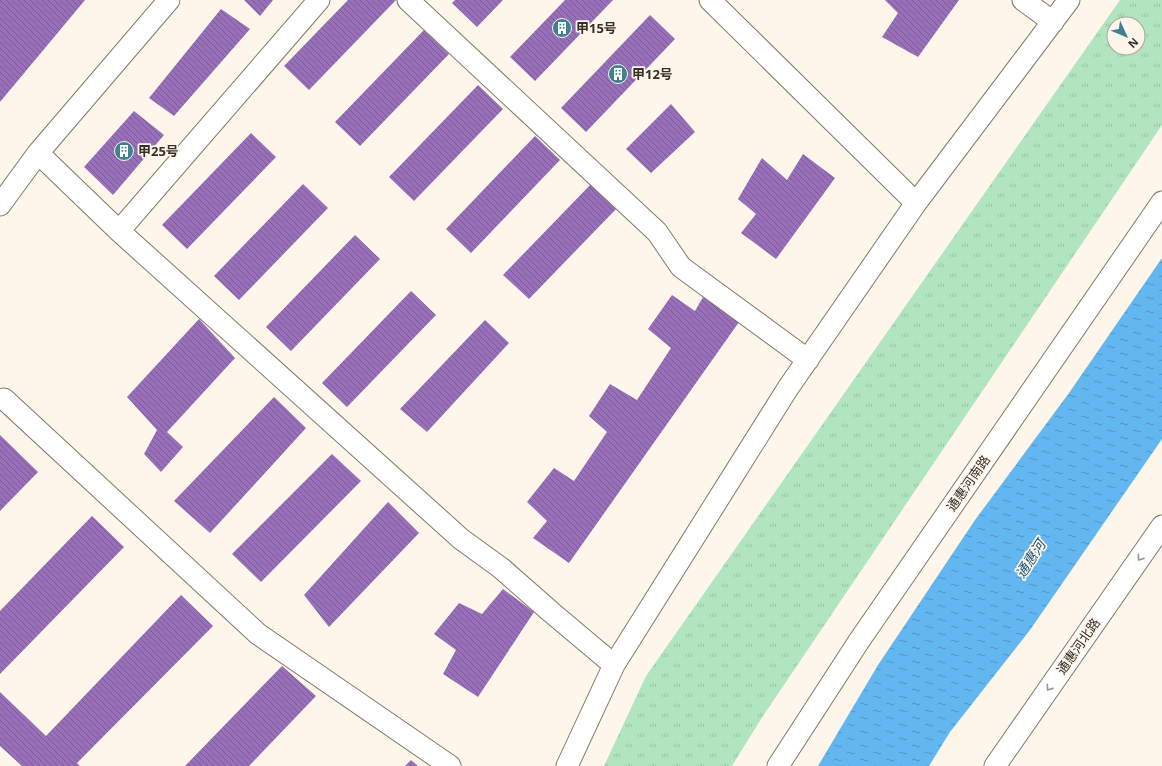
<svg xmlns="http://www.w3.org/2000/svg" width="1162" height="766" font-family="'Open Sans','Noto Sans SC',sans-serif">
  <defs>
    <pattern id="grass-tufts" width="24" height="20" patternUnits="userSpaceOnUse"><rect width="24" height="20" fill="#b0e5bf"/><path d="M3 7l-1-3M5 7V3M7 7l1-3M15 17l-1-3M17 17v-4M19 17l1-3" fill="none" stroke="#98c5a4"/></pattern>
    <pattern id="water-ripples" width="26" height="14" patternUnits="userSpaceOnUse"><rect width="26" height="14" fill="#63b7f0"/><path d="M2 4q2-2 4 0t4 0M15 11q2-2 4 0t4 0" fill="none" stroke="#5295c2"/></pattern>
    <pattern id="building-back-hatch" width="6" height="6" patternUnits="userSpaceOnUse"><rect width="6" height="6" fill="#9870b9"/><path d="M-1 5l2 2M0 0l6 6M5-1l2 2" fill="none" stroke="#7d5c96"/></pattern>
  </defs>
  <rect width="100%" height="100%" fill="#fef6eb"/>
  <path fill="url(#grass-tufts)" fill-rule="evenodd" d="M 1120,0 L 1162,0 L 1162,125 L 761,719 L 732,766 L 604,766 L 646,676 ZM 1114,24 L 1138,24 L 1138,48 L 1114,48 Z"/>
  <path fill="url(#water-ripples)" d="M 1162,258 L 1162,439 L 1030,630 L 950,732 L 929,766 L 818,766 L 878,665 L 975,520 L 1069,393 Z"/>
  <path fill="url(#building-back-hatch)" d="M 0,0 L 85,0 L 0,102 Z
    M 244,0 L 273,0 L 260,16 Z
    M 348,0 L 396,0 L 309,90 L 284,66 Z
    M 455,0 L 503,0 L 477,27 L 452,3 Z
    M 565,0 L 613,0 L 535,81 L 510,57 Z
    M 885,0 L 959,0 L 918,57 L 882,37 L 898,13 Z
    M 221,9 L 250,29 L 174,116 L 149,98 Z
    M 650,15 L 675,39 L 586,132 L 561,108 Z
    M 424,30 L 449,54 L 360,146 L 335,122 Z
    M 478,85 L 503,109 L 414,201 L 389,177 Z
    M 671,104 L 695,132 L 651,173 L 626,149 Z
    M 134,111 L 164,135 L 113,195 L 84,167 Z
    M 251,133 L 276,157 L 187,249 L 162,225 Z
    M 535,136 L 560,160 L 471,253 L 446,229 Z
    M 803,154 L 835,178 L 776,259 L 741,233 L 756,214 L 738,199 L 762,158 L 787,180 Z
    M 593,182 L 618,207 L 529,299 L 503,275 Z
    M 303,184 L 328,208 L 239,300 L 214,276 Z
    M 355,235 L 380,259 L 291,351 L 266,327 Z
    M 411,291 L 436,315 L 347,407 L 322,383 Z
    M 672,295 L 695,311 L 703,297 L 739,322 L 569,563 L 533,538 L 547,521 L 527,502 L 554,468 L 574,481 L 607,432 L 589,416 L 610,384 L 637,400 L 671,348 L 648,329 Z
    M 199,319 L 235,358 L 167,432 L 183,447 L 161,472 L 144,454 L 157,430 L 127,397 Z
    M 485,320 L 509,343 L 427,432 L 400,409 Z
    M 274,397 L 306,428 L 210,533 L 174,501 Z
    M 0,435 L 38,472 L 0,511 Z
    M 332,454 L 361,481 L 261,582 L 232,554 Z
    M 388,502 L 419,533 L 329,627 L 304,595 Z
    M 92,516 L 124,547 L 0,674 L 0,611 Z
    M 503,589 L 534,612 L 478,697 L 443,674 L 456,650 L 434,634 L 459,603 L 482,614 Z
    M 181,595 L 213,626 L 77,763 L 80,766 L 22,766 L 0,746 L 0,692 L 46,736 Z
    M 282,666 L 316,696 L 249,766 L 185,766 Z
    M 411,760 L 418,766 L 405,766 Z"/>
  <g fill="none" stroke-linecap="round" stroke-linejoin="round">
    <defs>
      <path id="minor" d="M 408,0 L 657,232 L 681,267 L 808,360
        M 710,0 L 916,203
        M 1023,0 L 1053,22
        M 38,153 L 119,231 L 461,539 L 501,568 L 551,612 L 614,665
        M 0,205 L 38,153 L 169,0
        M 119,231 L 319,0
        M 4,399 L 258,634 L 450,766
        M 567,766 L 614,665 L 788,388 L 916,203 L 1069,0
        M 778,766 L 859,641 L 1162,202
        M 995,766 L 1162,526"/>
    </defs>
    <use href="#minor" stroke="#847868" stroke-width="23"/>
    <use href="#minor" stroke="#fff" stroke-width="21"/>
  </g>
  <defs><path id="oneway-chevron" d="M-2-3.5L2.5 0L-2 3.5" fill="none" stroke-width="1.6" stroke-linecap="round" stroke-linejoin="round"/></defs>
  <g stroke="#9a9794">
    <use href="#oneway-chevron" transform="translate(1140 558) rotate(125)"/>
    <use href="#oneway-chevron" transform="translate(1049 688) rotate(125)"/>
  </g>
  <defs>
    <symbol id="building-disc" viewBox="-11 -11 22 22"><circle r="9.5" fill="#3e8290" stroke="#fef6eb"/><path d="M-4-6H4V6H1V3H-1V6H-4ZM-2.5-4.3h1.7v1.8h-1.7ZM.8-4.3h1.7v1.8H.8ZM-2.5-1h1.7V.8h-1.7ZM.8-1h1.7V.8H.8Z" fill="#fff"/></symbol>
  </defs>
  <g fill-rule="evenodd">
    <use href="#building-disc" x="551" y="17" width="22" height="22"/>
    <use href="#building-disc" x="607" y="63" width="22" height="22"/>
    <use href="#building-disc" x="113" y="140" width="22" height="22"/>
  </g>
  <g text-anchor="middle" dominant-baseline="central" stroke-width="3.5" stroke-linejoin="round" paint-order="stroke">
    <g font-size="13" font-weight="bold" fill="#342f28" stroke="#fef6eb" text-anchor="start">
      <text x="576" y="28">甲15号</text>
      <text x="632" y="74">甲12号</text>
      <text x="138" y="151">甲25号</text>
    </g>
    <g font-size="13" fill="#342f28" stroke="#fef6eb">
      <text transform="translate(968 483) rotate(-55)">通惠河南路</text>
      <text transform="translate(1078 646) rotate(-55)">通惠河北路</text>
    </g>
    <g font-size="14" font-style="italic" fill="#17557b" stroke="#fef6eb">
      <text transform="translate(1030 559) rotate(-57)">通惠河</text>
    </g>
  </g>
  <g transform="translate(1126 36) rotate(134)"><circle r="19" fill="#fef6eb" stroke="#ada69d"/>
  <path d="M0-3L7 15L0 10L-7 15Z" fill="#3e8290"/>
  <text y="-6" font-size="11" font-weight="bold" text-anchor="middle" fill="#342f28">N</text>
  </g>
</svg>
